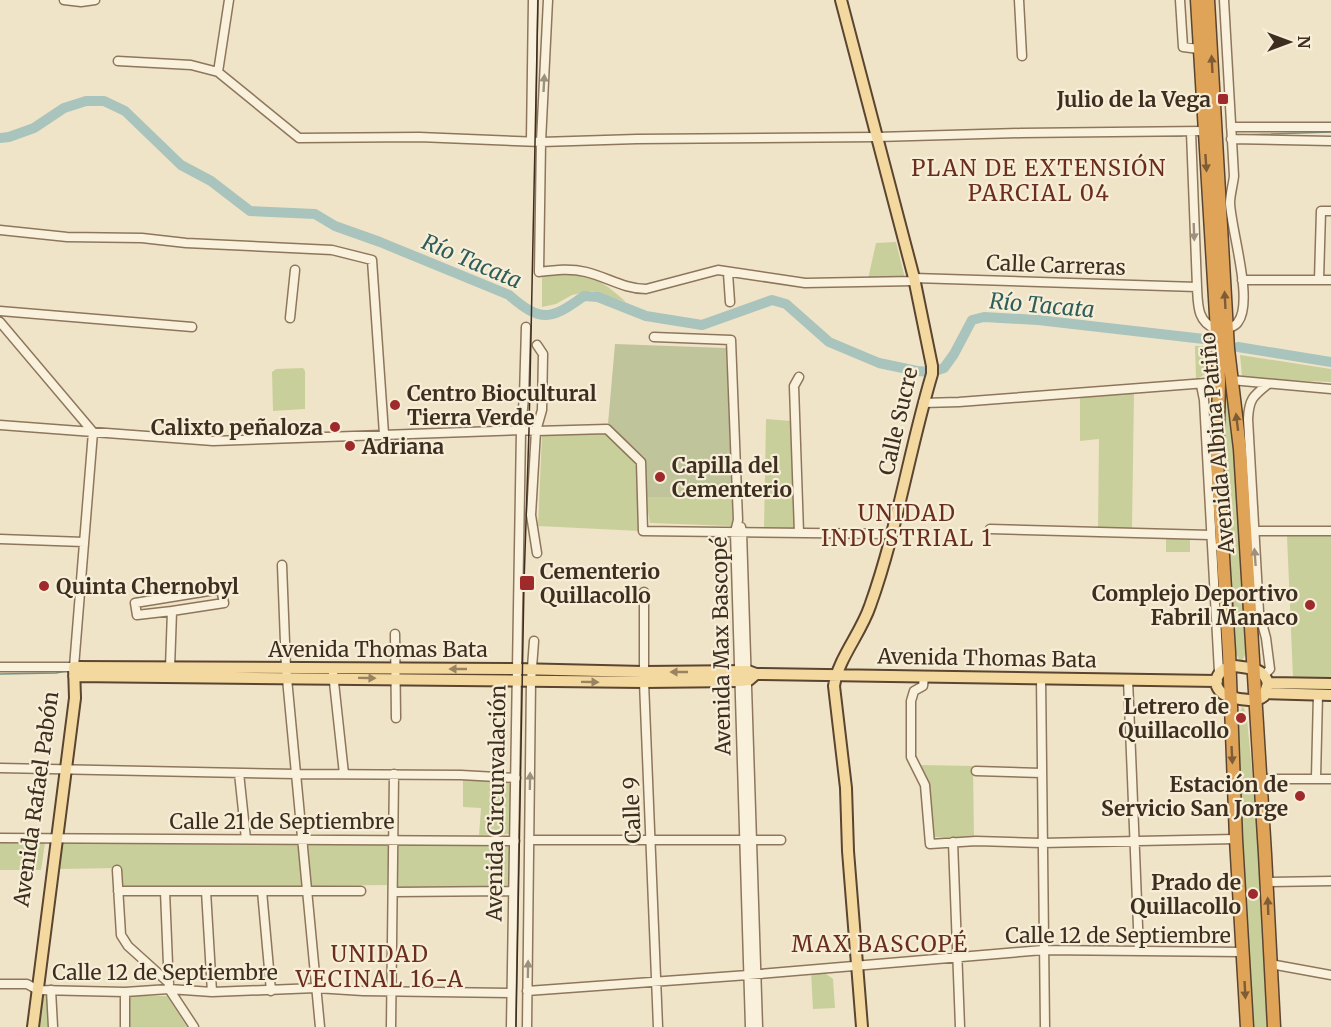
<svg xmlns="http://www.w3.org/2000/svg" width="1331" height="1027" font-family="Merriweather,serif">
  <rect width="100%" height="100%" fill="#f0e4c8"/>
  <path fill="#c9cf9b" d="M 896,242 L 905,278 L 868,279 L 876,243 Z
    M 570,272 C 597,278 605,283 626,302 L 592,291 L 572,295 L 556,304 L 542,307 L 542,274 Z
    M 1195,346 L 1210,346 C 1211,362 1213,373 1196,379 Z
    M 1240,355 L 1331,369 L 1331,382 L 1255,379 L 1242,376 Z
    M 303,368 L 305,371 L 305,409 L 273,411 L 272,372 L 276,369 Z
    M 1225,380 L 1234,447 L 1246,646 L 1246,653 L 1241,663 L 1235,652 L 1222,459 Z
    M 1134,393 L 1132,528 L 1098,529 L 1099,439 L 1080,441 L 1080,396 Z
    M 766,419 L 792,421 L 796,529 L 764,529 Z
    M 606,434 L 637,466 L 640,531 L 538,526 L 542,435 Z
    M 645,497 L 732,497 L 733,522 L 731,526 L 650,523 Z
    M 1287,536 L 1331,536 L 1331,678 L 1293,678 Z
    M 1166,538 L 1190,538 L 1190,552 L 1166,552 Z
    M 1242,707 L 1244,708 L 1247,719 L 1255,800 L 1267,1027 L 1253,1027 L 1236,722 Z
    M 920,765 L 973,766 L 974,838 L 934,837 L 930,787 Z
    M 463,778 L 512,780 L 509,834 L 479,835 L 481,808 L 463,807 Z
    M 0,842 L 45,843 L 41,870 L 0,870 Z
    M 61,843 L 300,843 L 301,887 L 120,888 L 120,868 L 58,869 Z
    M 389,843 L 387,885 L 310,886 L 306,844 Z
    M 398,844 L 509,846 L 508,886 L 398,887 Z
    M 811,972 L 825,973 L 833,979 L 835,1008 L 813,1009 Z
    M 40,996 L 47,996 L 48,1027 L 37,1027 Z
    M 129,996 L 167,996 L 187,1027 L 129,1027 Z"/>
  <path fill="#bfc49a" d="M 615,344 L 726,348 L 732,497 L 645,497 L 645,458 L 608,424 Z"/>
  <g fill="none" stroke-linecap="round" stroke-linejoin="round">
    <path stroke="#6f938a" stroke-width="1.5" d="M 1240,135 L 1331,132
      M 1147,136 L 1182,136
      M 0,674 L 56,673 L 66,671
      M 797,680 L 826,681
      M 840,681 L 880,681"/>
    <path stroke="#a9c4bc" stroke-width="10" d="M 0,138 L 9,137 L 34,128 L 64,108 L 86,101 L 104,101 L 125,111 L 181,165 L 211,181 L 250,211 L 315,214 L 335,226 L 380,242 L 509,295 C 541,323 551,320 584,296 L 598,297 L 646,316 L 702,325 L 772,300 L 786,304 L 829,342 L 879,363 L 917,371 L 932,372 L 944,368 L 954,354 L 972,320 L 984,317 L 1038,320 L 1204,339
      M 1238,347 L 1331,362"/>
    <defs>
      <path id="minor" d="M 64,0 L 81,2 L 95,0
        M 548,0 L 541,142 L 539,272 C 555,270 570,268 586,272 C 607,277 624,289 646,289 L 718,270 L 805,283 L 914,281
        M 1019,0 L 1022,56
        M 1180,0 L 1183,47 L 1199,49
        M 1224,0 L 1234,176 C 1233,185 1230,195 1230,203 C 1231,230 1254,301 1238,322 C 1236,326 1231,327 1227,329
        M 118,61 L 191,65 L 218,72 L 299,138 L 419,137 L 541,142 L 637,139 L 877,137 L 1021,133 L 1204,131
        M 218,72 L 229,0
        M 1231,127 L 1331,127
        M 1191,132 L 1197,287 C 1198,305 1197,322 1216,329
        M 1231,139 L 1331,141
        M 531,140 L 533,0
        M 0,230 L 67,237 L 142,238 L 186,243 L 332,250 L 372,260 L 384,434
        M 728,273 L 730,302
        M 914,278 L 1197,287
        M 1242,280 L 1331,280
        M 1319,280 L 1321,211 L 1331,211
        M 0,311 L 192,327
        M 290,318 L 295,270
        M 0,322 L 93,432 L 74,667 L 0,667
        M 654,337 L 731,340 L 738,520 L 735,532 L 750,1027
        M 799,377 L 794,386 L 799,533
        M 1231,380 L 1331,389
        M 1201,385 L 1204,400 L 1219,672
        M 923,403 L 959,402 L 1219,382
        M 0,425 L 213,441 L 521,430 L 536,431 L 607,429 L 641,462 L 643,531 L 892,534
        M 741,527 L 742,532 L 758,1027
        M 990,529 L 1210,535
        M 1254,531 L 1331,531
        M 0,539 L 84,542
        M 537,553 L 531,515 L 536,431 L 542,410 L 543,354 L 537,345
        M 282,565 L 286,668 L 320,1027
        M 644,592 L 644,682 L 658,1027
        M 395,634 L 396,718
        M 170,668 L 172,611 L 224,603 L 221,589 L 135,603 L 137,615 L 172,611
        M 333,673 L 344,774
        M 1264,675 L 1270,669 L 1266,638 L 1259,612 L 1248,419 C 1249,399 1253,396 1268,384
        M 924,677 L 923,686 L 914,691 L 911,701 L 911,757 L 925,785 L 930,844 L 976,841 L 1041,843 L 1236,839
        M 1041,678 L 1045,1027
        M 1128,679 L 1139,951
        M 0,768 L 296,774 L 461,775 L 516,778
        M 976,771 L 1041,773
        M 239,773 L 246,839
        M 1316,778 L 1318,694
        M 1260,779 L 1331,779
        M 0,838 L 515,841
        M 529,840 L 781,840
        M 953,842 L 960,1027
        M 117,870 L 121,935 L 128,946 L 169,983
        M 1267,882 L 1331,881
        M 118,891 L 361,891
        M 165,891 L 169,989 L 194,1027
        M 206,891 L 212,992
        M 262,891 L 271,991
        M 394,892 L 513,891
        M 1270,964 L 1331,975
        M 0,984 L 27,984 L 38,990 L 125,992 L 169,989 L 212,992 L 316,988 L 363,991 L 511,993
        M 51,990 L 53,1027
        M 527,991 L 748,975 L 1043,950 L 1243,952
        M 125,992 L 125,1027
        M 391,1027 L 394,774
        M 511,1027 L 521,430 L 524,397 L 526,327
        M 527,1027 L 531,681 L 534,641"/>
      <path id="major" d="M 841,0 L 914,278 L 932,366 L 932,374 C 909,451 897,531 870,606 C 861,633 838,659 834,686 L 846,788 L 848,851 L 862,1027
        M 1234,666 C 1248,668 1263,667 1268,683 L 1264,696 C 1256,702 1250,700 1240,699 C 1234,698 1227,697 1222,693 C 1209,682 1220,667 1234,666 Z
        M 74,676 L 644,682 L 740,681 L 749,680 L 756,674
        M 1268,683 L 1331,684
        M 1265,693 L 1331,695
        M 33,1027 L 75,698 L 74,667 L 516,669 L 644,672 L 748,671 L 756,674 L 1217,681"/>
      <path id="highway" d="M 1197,0 L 1218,348 L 1219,382 L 1217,461 L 1229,652 L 1236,839 L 1247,1027
        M 1208,0 L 1228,349 L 1240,449 L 1265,854 L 1274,1027"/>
    </defs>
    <use href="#minor" stroke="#8d765c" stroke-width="11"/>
    <use href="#major" stroke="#5b4430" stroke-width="14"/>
    <use href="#highway" stroke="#5b4430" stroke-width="15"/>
    <use href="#minor" stroke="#faf1dc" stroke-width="8"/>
    <use href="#major" stroke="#f3d9a0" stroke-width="10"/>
    <use href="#highway" stroke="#e0a458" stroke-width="12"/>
    <path stroke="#3d2e20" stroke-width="1.5" d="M 516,1027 L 524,583 L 529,430 L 538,0"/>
  </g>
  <defs><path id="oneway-solid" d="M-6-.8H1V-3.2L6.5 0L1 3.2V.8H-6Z" transform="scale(1.5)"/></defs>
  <g fill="#7e5d36">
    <use href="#oneway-solid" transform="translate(1212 64) rotate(-93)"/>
    <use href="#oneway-solid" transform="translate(1206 163) rotate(86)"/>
    <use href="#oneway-solid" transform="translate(1225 300) rotate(-93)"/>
    <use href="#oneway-solid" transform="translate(1237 422) rotate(-97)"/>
    <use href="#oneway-solid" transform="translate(1232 755) rotate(87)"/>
    <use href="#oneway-solid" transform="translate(1268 906) rotate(-92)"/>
    <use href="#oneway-solid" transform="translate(1245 990) rotate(87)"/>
  </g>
  <g fill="#9c907e">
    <use href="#oneway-solid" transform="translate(544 83) rotate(-87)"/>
    <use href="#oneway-solid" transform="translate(1194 232) rotate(88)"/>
    <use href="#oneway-solid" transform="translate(1255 557) rotate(-94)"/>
    <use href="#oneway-solid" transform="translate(530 781) rotate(-89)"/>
    <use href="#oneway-solid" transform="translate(528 969) rotate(-89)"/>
  </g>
  <g fill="#988460">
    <use href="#oneway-solid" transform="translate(458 669) rotate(-180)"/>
    <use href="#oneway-solid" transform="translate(679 672) rotate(180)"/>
    <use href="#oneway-solid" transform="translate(367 678) rotate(1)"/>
    <use href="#oneway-solid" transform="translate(590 682) rotate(1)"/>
  </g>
  <g fill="#9e2a2b" stroke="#f7eed8" stroke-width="2">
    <rect x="1217" y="93" width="12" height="12" rx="3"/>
    <circle cx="395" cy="405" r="6"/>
    <circle cx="335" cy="427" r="6"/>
    <circle cx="350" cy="446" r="6"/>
    <circle cx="660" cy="477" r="6"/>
    <rect x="519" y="575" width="16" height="16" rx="3"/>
    <circle cx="44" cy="586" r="6"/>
    <circle cx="1310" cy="605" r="6"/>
    <circle cx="1241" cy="718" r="6"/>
    <circle cx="1300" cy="796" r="6"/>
    <circle cx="1253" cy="894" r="6"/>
  </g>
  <g text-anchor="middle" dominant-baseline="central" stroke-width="4.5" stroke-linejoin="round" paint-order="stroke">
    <g font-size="21" font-weight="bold" fill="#3d2e20" stroke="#f7eed8" text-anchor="end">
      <text x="1211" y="99">Julio de la Vega</text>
      <text x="407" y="393" text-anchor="start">Centro Biocultural<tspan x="407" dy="24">Tierra Verde</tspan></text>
      <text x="323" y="427">Calixto peñaloza</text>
      <text x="362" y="446" text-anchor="start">Adriana</text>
      <text x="672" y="465" text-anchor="start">Capilla del<tspan x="672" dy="24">Cementerio</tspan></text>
      <text x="540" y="571" text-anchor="start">Cementerio<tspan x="540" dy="24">Quillacollo</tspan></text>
      <text x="56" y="586" text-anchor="start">Quinta Chernobyl</text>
      <text x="1298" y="593">Complejo Deportivo<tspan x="1298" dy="24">Fabril Manaco</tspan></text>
      <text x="1229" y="706">Letrero de<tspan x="1229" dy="24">Quillacollo</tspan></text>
      <text x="1288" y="784">Estación de<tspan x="1288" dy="24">Servicio San Jorge</tspan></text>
      <text x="1241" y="882">Prado de<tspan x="1241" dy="24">Quillacollo</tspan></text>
    </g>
    <g font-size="21" fill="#3d2e20" stroke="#f7eed8">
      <text transform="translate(1056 265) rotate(2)">Calle Carreras</text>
      <text transform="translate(898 421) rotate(-77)">Calle Sucre</text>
      <text transform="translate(1217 443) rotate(-95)">Avenida Albina Patiño</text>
      <text transform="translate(721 646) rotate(-91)">Avenida Max Bascopé</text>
      <text x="378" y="649">Avenida Thomas Bata</text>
      <text transform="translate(987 658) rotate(1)">Avenida Thomas Bata</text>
      <text transform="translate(36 799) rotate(-82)">Avenida Rafael Pabón</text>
      <text transform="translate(496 803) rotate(-89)">Avenida Circunvalación</text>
      <text transform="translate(632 810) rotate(-92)">Calle 9</text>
      <text x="282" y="821">Calle 21 de Septiembre</text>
      <text x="1118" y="935">Calle 12 de Septiembre</text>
      <text x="165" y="972">Calle 12 de Septiembre</text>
    </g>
    <g font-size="22" letter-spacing="1.5" fill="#6b2e1e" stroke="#f7eed8">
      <text x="1039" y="168">PLAN DE EXTENSIÓN<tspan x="1039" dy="25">PARCIAL 04</tspan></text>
      <text x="907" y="513">UNIDAD<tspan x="907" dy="25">INDUSTRIAL 1</tspan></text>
      <text x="880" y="944">MAX BASCOPÉ</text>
      <text x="380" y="954">UNIDAD<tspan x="380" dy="25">VECINAL 16-A</tspan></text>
    </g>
    <g font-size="22" font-style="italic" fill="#2f5d5a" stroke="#f7eed8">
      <text transform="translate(472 261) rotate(23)">Río Tacata</text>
      <text transform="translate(1042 305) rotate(5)">Río Tacata</text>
    </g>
  </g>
  <g transform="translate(1289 42) rotate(90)" stroke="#f7eed8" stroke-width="4.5" paint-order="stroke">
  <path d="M0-4.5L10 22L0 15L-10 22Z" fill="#3d2e20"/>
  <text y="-9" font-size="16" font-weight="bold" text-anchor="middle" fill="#3d2e20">N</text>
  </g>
</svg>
